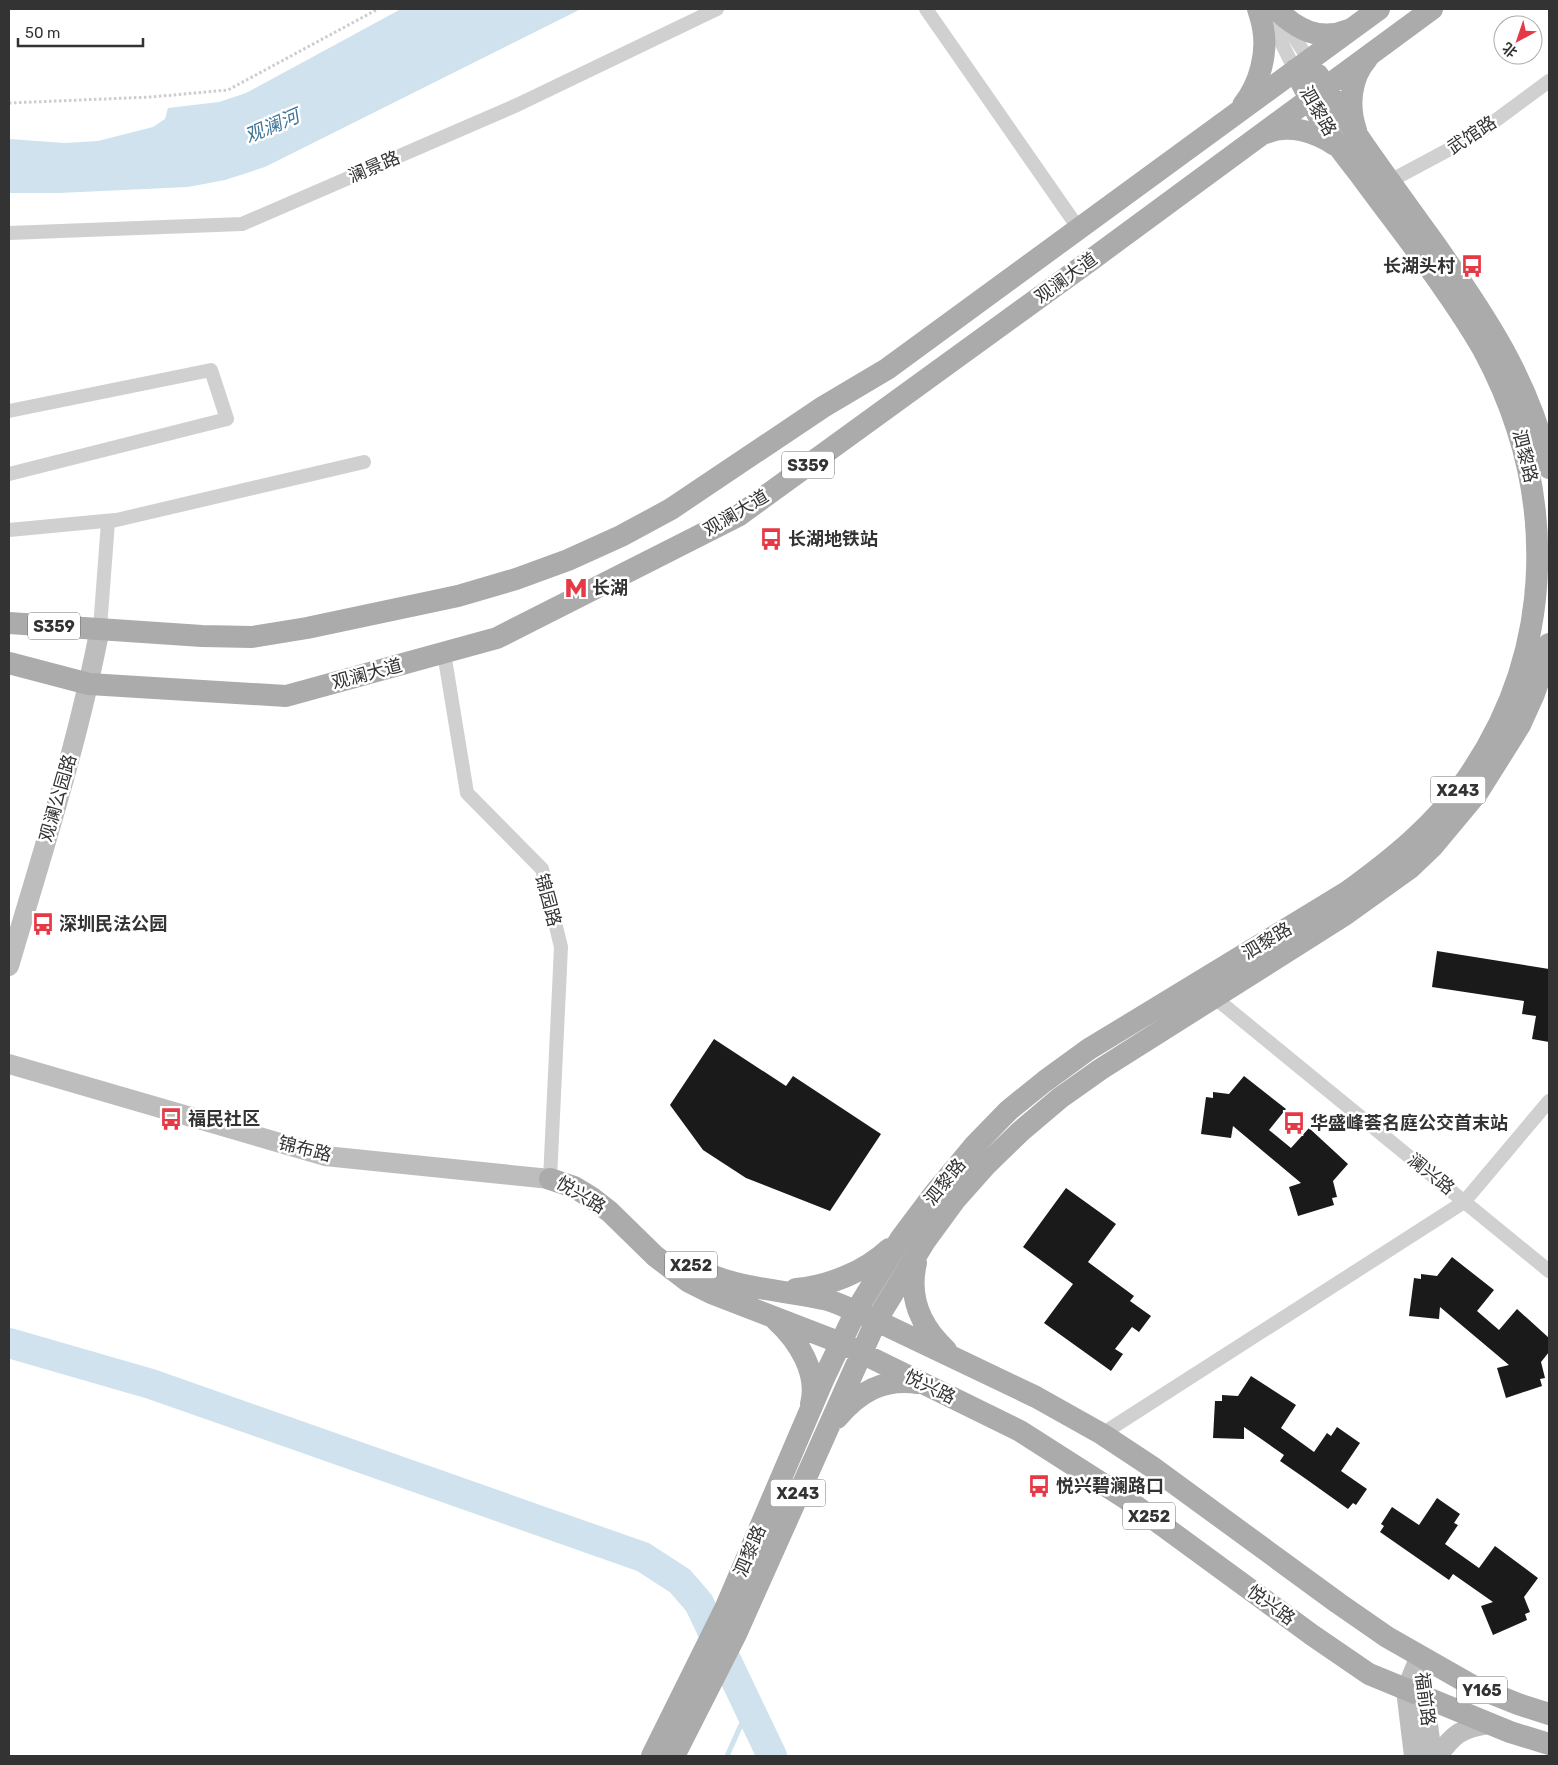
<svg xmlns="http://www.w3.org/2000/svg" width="1558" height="1765" font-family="Rubik,'Noto Sans SC',sans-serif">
  <rect width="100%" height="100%" fill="#fff"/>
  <path fill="#cfe2ee" d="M 401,9 L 581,9 L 265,167 L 225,180 L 188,187 L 59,193 L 9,193 L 9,139 L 65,143 L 98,141 L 153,127 L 165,119 L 168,108 L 219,102 L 246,93 Z"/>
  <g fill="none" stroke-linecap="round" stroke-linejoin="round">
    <path stroke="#cfe2ee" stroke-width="5" d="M 727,1756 L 749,1707"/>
    <path stroke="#cfe2ee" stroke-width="30" d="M 9,1343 L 151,1384 L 643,1557 L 680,1581 L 699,1603 L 772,1756"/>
  </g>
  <path fill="#1a1a1a" d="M 1437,951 L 1549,969 L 1549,1042 L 1532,1039 L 1536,1016 L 1522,1014 L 1524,1001 L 1432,987 Z
    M 714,1039 L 786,1086 L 793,1076 L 881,1134 L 830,1211 L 746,1178 L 703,1150 L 670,1105 Z
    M 1244,1076 L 1286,1109 L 1269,1130 L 1291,1148 L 1309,1128 L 1348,1164 L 1333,1181 L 1337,1197 L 1332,1198 L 1334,1205 L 1298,1216 L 1289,1187 L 1301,1183 L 1233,1126 L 1231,1138 L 1201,1134 L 1206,1097 L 1213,1098 L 1213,1092 L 1229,1094 Z
    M 1066,1188 L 1116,1224 L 1088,1262 L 1134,1296 L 1130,1301 L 1151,1316 L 1139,1332 L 1132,1327 L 1115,1349 L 1123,1354 L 1111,1371 L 1044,1323 L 1073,1284 L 1023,1247 Z
    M 1452,1257 L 1494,1290 L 1477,1311 L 1499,1330 L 1517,1309 L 1549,1338 L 1549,1352 L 1541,1362 L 1545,1378 L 1540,1379 L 1542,1386 L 1506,1398 L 1497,1368 L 1509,1365 L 1440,1307 L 1439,1319 L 1409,1316 L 1414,1278 L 1421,1279 L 1421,1274 L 1437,1276 Z
    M 1251,1376 L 1296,1405 L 1281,1428 L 1314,1452 L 1327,1433 L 1331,1436 L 1337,1427 L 1360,1443 L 1341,1471 L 1367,1489 L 1356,1505 L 1353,1503 L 1348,1509 L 1306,1479 L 1280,1461 L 1284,1455 L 1244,1427 L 1244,1439 L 1213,1438 L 1215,1401 L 1222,1401 L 1222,1395 L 1238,1396 Z
    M 1437,1498 L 1460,1514 L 1454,1523 L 1458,1525 L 1445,1544 L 1479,1568 L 1495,1546 L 1538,1578 L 1524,1597 L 1530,1612 L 1525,1614 L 1527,1620 L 1493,1635 L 1481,1606 L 1493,1602 L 1453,1574 L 1449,1580 L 1380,1532 L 1384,1526 L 1381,1524 L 1392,1507 L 1419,1525 Z"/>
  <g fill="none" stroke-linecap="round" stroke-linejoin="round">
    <path stroke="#cdcdcd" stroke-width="3" stroke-dasharray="2.5 2.5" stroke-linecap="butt" d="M 9,103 L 151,97 L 228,90 L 378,9"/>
    <path stroke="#d0d0d0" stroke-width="14" d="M 926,9 L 1079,229
      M 1264,17 L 1280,40 L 1295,70
      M 1285,23 L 1309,60
      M 1390,181 L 1476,135 L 1549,81
      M 9,233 L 242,224 L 517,105 L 717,9
      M 9,411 L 211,370 L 227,419 L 9,474
      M 9,530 L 115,520
      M 100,628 L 108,522 L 364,462
      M 444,653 L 467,793 L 542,869 L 561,947 L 550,1179
      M 1209,993 L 1549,1271
      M 1102,1434 L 1464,1202 L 1549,1101"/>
    <path stroke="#bdbdbd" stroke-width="20" d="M 9,966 C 42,854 78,743 100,628
      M 9,1064 L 325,1156 L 550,1179
      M 1423,1684 L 1432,1756
      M 1414,1756 L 1406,1690 L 1420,1656
      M 1438,1756 C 1453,1734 1462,1728 1488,1724"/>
    <path stroke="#ababab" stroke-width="22" d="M 1276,9 C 1296,29 1320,42 1348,30
      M 1318,75 C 1353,132 1393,186 1432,240 C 1483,312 1530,381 1549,468
      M 1243,105 C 1259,85 1268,54 1263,28 C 1262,22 1260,15 1258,9
      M 1356,130 C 1348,107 1350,78 1367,59
      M 1266,133 C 1289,123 1315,132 1335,145
      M 9,623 L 202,636 L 252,637 L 307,628 L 458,596 L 516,579 L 568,560 L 621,536 L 671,509 L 823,407 L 887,369 L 1379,9
      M 9,663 L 89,684 L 286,696 L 497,638 L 738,516 L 1091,260 L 1432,9
      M 550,1179 L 574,1187 L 592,1198 L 610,1212 L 655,1256 L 689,1282 L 711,1293 L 841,1343 L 1020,1431 L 1125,1498 L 1312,1635 L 1369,1674 L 1510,1732 L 1549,1744
      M 916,1263 C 908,1297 921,1327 946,1350
      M 692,1266 C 732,1289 778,1289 823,1299 C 834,1301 845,1307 856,1311 L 1036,1397 L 1102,1434 L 1152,1467 L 1338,1603 L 1387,1637 L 1473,1686 L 1518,1704 L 1549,1714
      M 796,1289 C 829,1286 864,1272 889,1249
      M 776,1320 C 798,1340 819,1373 811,1404
      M 837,1418 C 859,1392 883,1378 918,1383
      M 652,1756 L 725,1609 L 824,1378 L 856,1311 L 901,1238 L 934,1194 L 974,1146 L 1009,1110 L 1045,1081 L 1089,1049 L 1347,892 C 1391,860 1435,825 1466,780 C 1558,649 1558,488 1483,349 C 1449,290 1402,232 1361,176 C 1348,159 1333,141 1322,122 C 1312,105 1304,87 1295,70
      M 674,1756 L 736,1634 L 876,1321 L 925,1241 L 955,1200 L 987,1164 L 1021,1131 L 1060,1098 L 1101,1069 L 1343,916 L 1410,868 L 1433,846 L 1478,792 L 1520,725 L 1534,694 L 1545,662 L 1549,644"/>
  </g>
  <defs>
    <symbol id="bus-bare" viewBox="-9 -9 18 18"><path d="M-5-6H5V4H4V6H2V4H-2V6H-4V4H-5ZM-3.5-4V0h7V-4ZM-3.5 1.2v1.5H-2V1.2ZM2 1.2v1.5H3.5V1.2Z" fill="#e63946" stroke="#fff" stroke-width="2.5" paint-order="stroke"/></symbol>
    <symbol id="metro-bare" viewBox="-9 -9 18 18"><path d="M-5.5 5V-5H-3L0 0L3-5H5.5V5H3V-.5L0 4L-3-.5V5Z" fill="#e63946" stroke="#fff" stroke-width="2.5" paint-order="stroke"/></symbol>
  </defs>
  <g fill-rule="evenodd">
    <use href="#bus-bare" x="1456" y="250" width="32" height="32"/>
    <use href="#bus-bare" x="755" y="523" width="32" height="32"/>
    <use href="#metro-bare" x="560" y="572" width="32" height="32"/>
    <use href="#bus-bare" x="27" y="908" width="32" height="32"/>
    <use href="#bus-bare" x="155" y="1103" width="32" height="32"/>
    <use href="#bus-bare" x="1278" y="1107" width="32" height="32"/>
    <use href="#bus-bare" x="1023" y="1470" width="32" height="32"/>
  </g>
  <g text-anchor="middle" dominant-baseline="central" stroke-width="5" stroke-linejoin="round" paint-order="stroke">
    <g fill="#fff" stroke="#707070" stroke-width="1">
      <rect x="782" y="451.5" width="52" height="27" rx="4"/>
      <rect x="28" y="612.5" width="52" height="27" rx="4"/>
      <rect x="1430.5" y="776.5" width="55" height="27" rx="4"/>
      <rect x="665" y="1251.5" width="52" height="27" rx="4"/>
      <rect x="770.5" y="1479.5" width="55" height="27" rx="4"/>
      <rect x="1123" y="1502.5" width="52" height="27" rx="4"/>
      <rect x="1457" y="1676.5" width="50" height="27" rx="4"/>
    </g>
    <g font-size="16" font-weight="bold" fill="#333">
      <text x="808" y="465">S359</text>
      <text x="54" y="626">S359</text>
      <text x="1458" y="790">X243</text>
      <text x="691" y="1265">X252</text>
      <text x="798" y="1493">X243</text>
      <text x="1149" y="1516">X252</text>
      <text x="1482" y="1690">Y165</text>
    </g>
    <g font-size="18" fill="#333" stroke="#fff">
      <text transform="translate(1318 111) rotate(60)">泗黎路</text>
      <text transform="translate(1472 135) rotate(-33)">武馆路</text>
      <text transform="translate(374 167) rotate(-23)">澜景路</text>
      <text transform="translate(1066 278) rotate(-36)">观澜大道</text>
      <text transform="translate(1525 456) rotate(76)">泗黎路</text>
      <text transform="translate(736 513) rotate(-31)">观澜大道</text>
      <text transform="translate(367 674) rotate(-15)">观澜大道</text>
      <text transform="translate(58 798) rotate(-74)">观澜公园路</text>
      <text transform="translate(548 900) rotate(75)">锦园路</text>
      <text transform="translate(1267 941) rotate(-31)">泗黎路</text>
      <text transform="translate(305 1149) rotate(14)">锦布路</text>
      <text transform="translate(1431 1174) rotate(39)">澜兴路</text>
      <text transform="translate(945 1182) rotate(-51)">泗黎路</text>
      <text transform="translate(581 1195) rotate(31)">悦兴路</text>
      <text transform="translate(930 1387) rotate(26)">悦兴路</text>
      <text transform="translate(750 1551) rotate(-67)">泗黎路</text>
      <text transform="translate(1271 1605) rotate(36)">悦兴路</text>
      <text transform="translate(1425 1699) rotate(83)">福前路</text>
    </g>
    <g font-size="18" font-weight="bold" fill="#333" stroke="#fff" text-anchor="start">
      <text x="1455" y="266" text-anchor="end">长湖头村</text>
      <text x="788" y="539">长湖地铁站</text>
      <text x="592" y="588">长湖</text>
      <text x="59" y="924">深圳民法公园</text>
      <text x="188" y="1119">福民社区</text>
      <text x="1310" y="1123">华盛峰荟名庭公交首末站</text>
      <text x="1056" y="1486">悦兴碧澜路口</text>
    </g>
    <g font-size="19" font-style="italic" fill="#3f7597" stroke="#fff">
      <text transform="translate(272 126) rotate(-23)">观澜河</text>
    </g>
  </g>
  <rect width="1558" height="1765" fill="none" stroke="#333333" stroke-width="20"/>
  <g transform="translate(1518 40) rotate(220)"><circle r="24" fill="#ffffff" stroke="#adadad"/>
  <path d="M0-4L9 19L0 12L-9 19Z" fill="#e63946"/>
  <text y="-8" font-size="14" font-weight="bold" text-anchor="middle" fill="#333333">北</text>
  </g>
  <path d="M18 38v8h125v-8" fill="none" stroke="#333333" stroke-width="2.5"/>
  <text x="25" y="38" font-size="15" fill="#333333" stroke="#ffffff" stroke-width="4" paint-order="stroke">50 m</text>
</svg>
